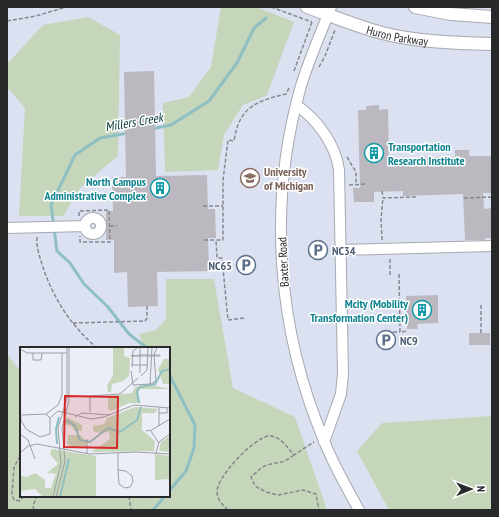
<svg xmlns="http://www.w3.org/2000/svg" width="499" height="517" font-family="'PT Sans Narrow',sans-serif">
  <rect width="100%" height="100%" fill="#ebeef6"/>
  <path fill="#dbe1f0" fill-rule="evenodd" d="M 7,7 L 492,7 L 492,510 L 7,510 ZM 21,348 L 169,348 L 169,496 L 21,496 Z"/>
  <path fill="#c5d6ba" d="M 221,7 L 259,8 L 294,22 L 267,95 L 243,105 L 224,135 L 218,170 L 165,172 L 163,103 L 189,97 L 211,67 Z
    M 88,17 L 120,35 L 118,156 L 81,187 L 63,216 L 19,216 L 25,108 L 7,87 L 7,64 L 43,25 Z
    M 166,279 L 214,279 L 233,388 L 295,417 L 327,510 L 7,510 L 7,354 L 21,372 L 21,496 L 169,496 L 169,348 L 144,348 L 139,334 L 156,330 L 166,319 Z
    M 492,416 L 492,510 L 389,510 L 357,451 L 382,423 Z"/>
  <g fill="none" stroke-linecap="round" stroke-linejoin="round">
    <path stroke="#8ebfc3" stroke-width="3" d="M 151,129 L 171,125 L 209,101 L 237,63 L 254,28 L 266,18
      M 128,133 L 100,138 L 75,155 L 51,205 L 57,251 L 70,263 L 84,284 L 108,307 L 129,334 L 147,348
      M 169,374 L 195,425 L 194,448 L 186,471 L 169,491
      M 153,510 L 165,496"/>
  </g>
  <path fill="#bcb8c0" d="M 154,71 L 156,176 L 207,175 L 208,209 L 215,209 L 216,238 L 208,238 L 209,271 L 157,272 L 158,306 L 128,307 L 127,272 L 114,273 L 114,240 L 106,240 L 106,211 L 113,211 L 112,177 L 126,177 L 124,72 Z
    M 379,105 L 379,110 L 388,109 L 389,159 L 455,157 L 455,150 L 469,150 L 469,156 L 492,156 L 492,193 L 483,193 L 484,209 L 492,208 L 492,238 L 485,238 L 485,240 L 465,240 L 463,194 L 403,196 L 403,191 L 374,192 L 374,202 L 354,202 L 353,188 L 360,188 L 358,110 L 366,110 L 366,106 Z
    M 438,295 L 438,323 L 417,324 L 418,329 L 407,329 L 406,296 Z
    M 469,333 L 490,333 L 490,345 L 469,345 Z"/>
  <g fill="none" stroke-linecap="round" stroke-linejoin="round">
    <defs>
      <path id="minor" d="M 331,7 C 321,33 309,59 301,86 C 267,204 277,330 325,443 C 334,466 347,488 359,510
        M 296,105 C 317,119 336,145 339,170 L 343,373 L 341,394 L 324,442
        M85 226a8 8 0 1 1 16 0a8 8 0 1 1-16 0Z
        M 7,228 L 85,226
        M 341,250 L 492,246"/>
      <g id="major">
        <path id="s1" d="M 307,7 C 332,16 356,26 382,33 C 418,42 455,43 492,44"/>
        <path d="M 415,7 L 451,14 L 492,17"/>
      </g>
    </defs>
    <use href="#minor" stroke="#a6a9b0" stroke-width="12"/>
    <use href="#major" stroke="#a6a9b0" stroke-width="14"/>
    <path stroke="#86888d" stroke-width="1.5" stroke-dasharray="4 2" stroke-linecap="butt" d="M 271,7 L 312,22
      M 7,21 L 36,16 L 66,7
      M 319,67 L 325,56 L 335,30
      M 294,71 L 312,22
      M 347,157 L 356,172 L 356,184
      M 349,185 L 367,184
      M 382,191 L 383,198 L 416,197
      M 464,198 L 492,197
      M 203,206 L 223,206
      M 79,216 L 79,211 L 109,210 L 110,242 L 80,242 L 80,236
      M 110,226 L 117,226
      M 37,237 C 36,246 39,254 41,261 C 51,295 70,325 97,348
      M 204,240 L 216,240
      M 382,240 L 381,219 L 383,198
      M 390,259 L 390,275
      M 399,274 L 400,332 L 407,331
      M 481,305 L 481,333
      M 244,318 L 228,320 L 222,258 L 217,258 L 216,240 L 223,240 L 223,180 L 228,140 L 234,141 C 239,107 256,101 286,94 L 289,88
      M 73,323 L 145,321 L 147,318 L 147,306
      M 387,332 L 400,332
      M 294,455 C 281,465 280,461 267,465 C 261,467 256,473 251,477 L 255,486 L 266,492 L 278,495 L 303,490 L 316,494 L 319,510
      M 21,457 L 18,459 L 14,468 L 12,494 L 14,500 L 20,501 L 24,496
      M 129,496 L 131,510
      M 34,510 L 33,506 L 37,496
      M 228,510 C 223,505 218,501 217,493 C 215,478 256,435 270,436 C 281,437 287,447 294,455 L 314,442"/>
    <use href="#minor" stroke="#fff" stroke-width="10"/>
    <use href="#major" stroke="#fff" stroke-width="12"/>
  </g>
  <defs>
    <symbol id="building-ring" viewBox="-11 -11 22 22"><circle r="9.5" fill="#fff" stroke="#0f9aa8" stroke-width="1.5"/><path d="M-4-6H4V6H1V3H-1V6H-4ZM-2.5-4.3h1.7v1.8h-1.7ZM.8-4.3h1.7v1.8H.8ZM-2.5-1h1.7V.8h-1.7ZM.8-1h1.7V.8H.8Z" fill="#0f9aa8"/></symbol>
    <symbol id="university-ring" viewBox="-11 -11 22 22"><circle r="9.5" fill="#fff" stroke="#8d6e63" stroke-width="1.5"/><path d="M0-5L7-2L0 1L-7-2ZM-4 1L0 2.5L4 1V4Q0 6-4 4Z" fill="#8d6e63"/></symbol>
    <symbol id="parking-ring" viewBox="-11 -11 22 22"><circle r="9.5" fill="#fff" stroke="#5c6f8a" stroke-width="1.5"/><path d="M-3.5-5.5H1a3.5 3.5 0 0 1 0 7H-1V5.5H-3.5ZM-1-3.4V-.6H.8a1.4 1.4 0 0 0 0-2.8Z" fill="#5c6f8a"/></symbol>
  </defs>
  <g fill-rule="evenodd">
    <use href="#building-ring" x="363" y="142" width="22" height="22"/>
    <use href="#university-ring" x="239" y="167" width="22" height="22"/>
    <use href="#building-ring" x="149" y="177" width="22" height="22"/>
    <use href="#parking-ring" x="307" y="239" width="22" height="22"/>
    <use href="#parking-ring" x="235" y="254" width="22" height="22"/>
    <use href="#building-ring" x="411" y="299" width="22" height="22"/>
    <use href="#parking-ring" x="375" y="329" width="22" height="22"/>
  </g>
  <g text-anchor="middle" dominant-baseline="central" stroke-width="3" stroke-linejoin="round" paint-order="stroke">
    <g font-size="12" fill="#27292b" stroke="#fff">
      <text stroke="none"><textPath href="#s1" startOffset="95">Huron Parkway</textPath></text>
      <text transform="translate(283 262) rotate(-93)">Baxter Road</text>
    </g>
    <g font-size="12" font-weight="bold" fill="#0d838f" stroke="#fff" text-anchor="end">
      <text x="388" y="146" text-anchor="start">Transportation<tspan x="388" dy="14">Research Institute</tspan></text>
      <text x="146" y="181">North Campus<tspan x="146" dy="14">Administrative Complex</tspan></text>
      <text x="408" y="303">Mcity (Mobility<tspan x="408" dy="14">Transformation Center)</tspan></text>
    </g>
    <g font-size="12" font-weight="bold" fill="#785e54" stroke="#fff" text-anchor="start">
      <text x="264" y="171">University<tspan x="264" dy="14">of Michigan</tspan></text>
    </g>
    <g font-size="12" font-weight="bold" fill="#4e5e75" stroke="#fff" text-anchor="start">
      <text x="332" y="250">NC34</text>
      <text x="232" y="265" text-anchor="end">NC65</text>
      <text x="400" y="340">NC9</text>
    </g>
    <g font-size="13" font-style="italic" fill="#033538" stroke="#fff">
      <text transform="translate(134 122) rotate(-10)">Millers Creek</text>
    </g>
  </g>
  <g transform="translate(20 347)">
    <rect width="150" height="150" fill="#ebeef6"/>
    <path d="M 93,0 L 104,0 L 104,9 L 110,11 L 109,29 L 103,34 L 92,37 L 91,45 L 88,45 L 87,39 L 93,28 ZM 144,12 L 150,12 L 150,37 L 143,37 L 138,22 ZM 132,38 L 150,42 L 120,42 L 117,49 L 121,56 L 109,56 L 91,64 L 88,62 L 88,49 L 112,46 L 115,40 ZM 115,60 L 138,62 L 134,66 L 122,66 L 122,83 L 135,94 L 134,104 L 71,105 L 90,92 L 89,85 L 79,86 L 73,84 L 73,79 L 84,77 L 87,71 ZM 47,70 L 62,78 L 62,84 L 55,84 L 51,79 L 44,77 ZM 48,88 L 60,88 L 66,94 L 66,99 L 51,100 L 47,96 ZM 150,89 L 150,105 L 139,104 L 141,95 ZM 32,102 L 76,109 L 76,149 L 103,150 L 23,150 L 15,142 L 0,144 L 0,129 L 7,130 L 15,126 L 25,133 L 25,141 L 31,141 L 36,127 L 27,126 L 38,117 L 30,107 ZM 135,107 L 150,109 L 150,132 L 135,133 Z" fill="#c5d6ba"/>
    <path fill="none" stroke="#8ebfc3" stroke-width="2" d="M 119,56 L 117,44 L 120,40 L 135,37 L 142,24 L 150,22M 46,73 L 55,79 L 60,93 L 70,95 L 88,81 L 100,85 L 117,73 L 121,60M 37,97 L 36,82 L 39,70M 40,150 L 49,112"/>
    <path fill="none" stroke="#9d9fa5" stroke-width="1" d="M 120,1 L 120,26M 0,2 L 7,6 L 47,6M 13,6 L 13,13 L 21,13 L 22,6M 121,8 L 140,8 L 140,9 L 111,9 ZM 112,18 L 128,18M 112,20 L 113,4 L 117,1M 111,24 L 113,38 L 130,37 L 132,0M 121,29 L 127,23 L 128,0M 130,37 L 136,34 L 134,8 L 137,0M 0,56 L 1,73 L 6,82 L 20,90 L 30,87 L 30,71 L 26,67 L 38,58 L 42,48 L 42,6M 139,60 L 139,79M 70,65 L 70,49 L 100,47 L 118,31M 139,66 L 147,66 L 147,61M 2,68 L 26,67M 55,70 L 62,66 L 90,68M 30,71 L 38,64 L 71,72 L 84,70 L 114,58 L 150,61M 126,84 L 130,83 L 139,96M 130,84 L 150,72M 0,87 L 8,93 L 15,112M 67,92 L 67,107M 0,106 L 8,99 L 17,97 L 70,107 L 116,105 L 150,107M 98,106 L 98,123M 136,106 L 139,95 L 150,87M 98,123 L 106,124 L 112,129 L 113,135 L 110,140 L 105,141 L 99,137 ZM 33,150 L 41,116 L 38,81 L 47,51 L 47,0M 36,150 L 45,114 L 42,81 L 49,54 L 49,0"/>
    <path fill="#d62828" fill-opacity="0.15" stroke="#d62828" stroke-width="2" d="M 45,49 L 98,50 L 97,101 L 44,100 Z"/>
    <rect width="150" height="150" fill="none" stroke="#27292b" stroke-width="2"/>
  </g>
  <rect width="499" height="517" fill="none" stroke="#27292b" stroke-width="16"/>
  <g transform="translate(471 489) rotate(89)" stroke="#ffffff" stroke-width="3" paint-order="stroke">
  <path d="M0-3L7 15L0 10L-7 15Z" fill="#27292b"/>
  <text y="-6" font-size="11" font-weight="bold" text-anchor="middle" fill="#27292b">N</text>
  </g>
</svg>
